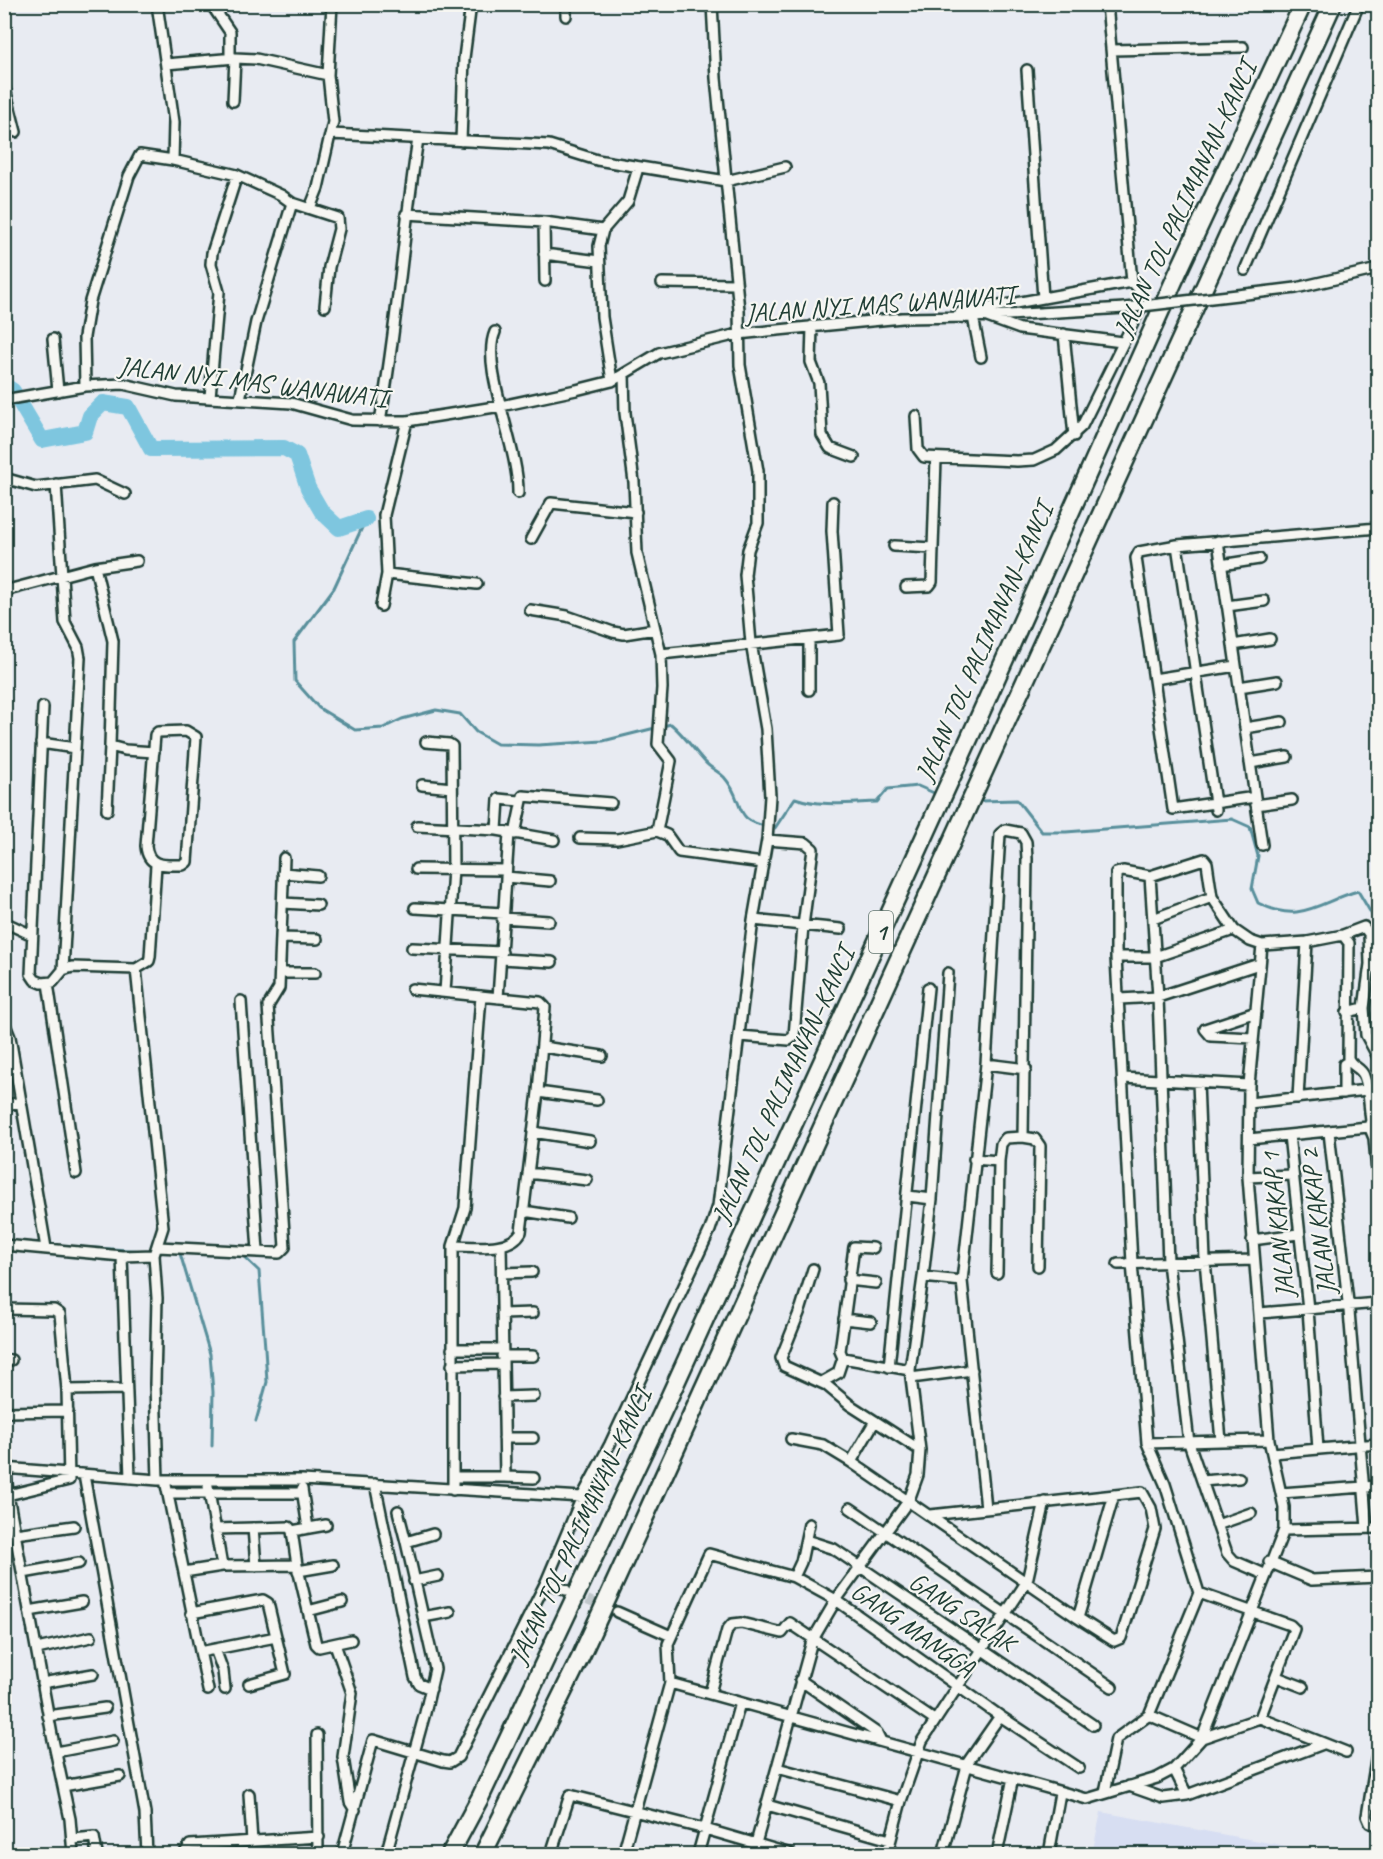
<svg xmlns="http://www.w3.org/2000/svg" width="1383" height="1859" font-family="Caveat,sans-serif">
  <rect width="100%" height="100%" fill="#e8ebf2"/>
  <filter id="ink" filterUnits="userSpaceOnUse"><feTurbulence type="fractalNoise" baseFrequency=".0167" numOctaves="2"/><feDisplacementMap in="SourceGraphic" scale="12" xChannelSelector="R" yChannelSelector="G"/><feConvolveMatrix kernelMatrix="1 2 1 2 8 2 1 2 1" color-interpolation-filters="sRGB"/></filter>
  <g filter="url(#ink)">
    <path fill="#d7def2" d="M 1101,1812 L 1330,1854 L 1092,1854 Z"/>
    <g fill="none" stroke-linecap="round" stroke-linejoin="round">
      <path stroke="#588f9b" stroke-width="3" d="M 366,519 L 334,588 L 294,642 L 295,681 L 319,708 L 355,730 L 383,728 L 402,719 L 436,710 L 460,714 L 476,732 L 497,744 L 538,745 L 603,741 L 671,724 C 685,736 693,749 705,762 C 710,768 718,771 724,777 C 748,804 728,821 775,828 L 795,798 C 821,807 849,803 877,802 L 888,789 L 918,786 L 934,793
        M 980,801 L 1017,800 L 1042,832 L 1066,832 L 1232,819 L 1250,827 L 1258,856 L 1252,889 L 1258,903 C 1301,925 1318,902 1358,891 L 1378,925
        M 60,1246 L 146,1251
        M 179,1250 L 210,1354 L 213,1392 L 212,1446
        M 242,1255 L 259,1271 L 265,1348 L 267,1382 L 256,1421"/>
      <path stroke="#7ec6df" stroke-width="16" d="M 4,385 L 13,391 L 42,440 L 85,432 L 90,416 L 103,403 L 128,407 L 151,449 L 284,448 L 297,455 L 308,488 L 322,512 L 339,528 L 366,519"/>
      <path stroke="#c0c8cc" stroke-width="9" stroke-dasharray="9 4.5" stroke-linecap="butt" d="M 575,1594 L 606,1608"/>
      <defs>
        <path id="street" d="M 157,4 L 174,122 L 173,160
          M 211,4 L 230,32 L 230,58
          M 566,4 L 566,16
          M 1112,50 L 1243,47
          M 166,64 L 235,58 L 256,59 L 328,75
          M 1027,70 L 1043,298
          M 4,85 L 16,132
          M 233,101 L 235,58
          M 331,134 L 549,145 L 597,160 L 726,181 L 785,167
          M 461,141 L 464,58 L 471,4
          M 310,208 L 318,188 L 333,122 L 328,75 L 332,4
          M 406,214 L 544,222 L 603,230
          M 544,222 L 545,281
          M 544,254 L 599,261
          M 1245,270 L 1359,4
          M 662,283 L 735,284
          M 1246,294 L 1296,288 L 1378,269
          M 960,313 L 1132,282
          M 973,317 L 981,357
          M 987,317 L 1020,329 L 1122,342
          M 812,326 L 811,362 L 819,383 L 822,435 L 830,448 L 854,457
          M 495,332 C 480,367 519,448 518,493
          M 1064,334 L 1074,436
          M 53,339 L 58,391
          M 624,374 L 625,413 L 634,482 L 637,553 L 661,654 L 662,688 L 658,744 L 671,761 L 657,831 L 667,835 L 679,852 L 763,863
          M 612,381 L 602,317 L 599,246 L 603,230 L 628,201 L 638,168
          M 85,386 L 84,337 L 90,301 L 129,176 L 140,155 L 173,160 L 237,175 L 281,195 L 292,203 L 338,218 L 339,229 L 329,267 L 325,306
          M 210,397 L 219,292 L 211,264 L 212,253 L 237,175
          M 240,399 L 256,322 L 292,203
          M 4,400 L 85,386 L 123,384 L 176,396 L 291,403 L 352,420 L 407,421 L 501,406 L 576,390 L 612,381 L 659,353 L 738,334 L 902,318 L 973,317 L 1125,308
          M 916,416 L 918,449 L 924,457 L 1017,461 L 1034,460 L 1056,450 L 1082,426 L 1139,311 C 1143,298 1143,292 1132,282 L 1107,4
          M 380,421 C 397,328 403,233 418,139
          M 4,478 L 36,487 L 95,480 L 125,494
          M 56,484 L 65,622 L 78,647 L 80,658 L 63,970
          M 531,539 L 551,503 L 636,512
          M 1218,541 L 1262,845
          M 1177,545 L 1216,810
          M 894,546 L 933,548 L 936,459
          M 1221,565 L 1259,559
          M 95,567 L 113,641 L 110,746 L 125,750 L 154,752
          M 387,574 L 477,584
          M 906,587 L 929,586 L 932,582 L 933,548
          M 4,591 L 95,567 L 137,561
          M 381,606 L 387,574 L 384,515 L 407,421
          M 1227,606 L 1264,601
          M 530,610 L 567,616 L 613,632 L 624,634 L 655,629
          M 809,639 L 809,690
          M 1233,645 L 1270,639
          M 661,654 L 839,635 L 832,531 L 833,502
          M 1154,679 L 1236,666
          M 1239,687 L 1277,681
          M 43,707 L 31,974 L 35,980 L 42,983 L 53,982 L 63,970 L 72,967 L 136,969
          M 1245,728 L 1282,722
          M 186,731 L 196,737 L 187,862 L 183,865 C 165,865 148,868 146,846 L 155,735 L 158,732 Z
          M 426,742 L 449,744 L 452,746 L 453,869 L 445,992
          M 41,743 L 75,748
          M 1250,763 L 1287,757
          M 422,785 L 452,788
          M 1255,797 L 1173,809 L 1136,558 L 1139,552 L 1177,545 L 1378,528
          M 1256,805 L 1292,800
          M 107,810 L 110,746
          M 417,826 L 497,830 L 554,840
          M 497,830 L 499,799 L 520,801
          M 515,834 L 523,796 L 611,803
          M 580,838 L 617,839 L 657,831
          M 156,865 L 150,957 L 149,961 L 136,969 L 163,1227 L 154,1255 L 157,1298 L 155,1384 L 158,1480
          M 416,869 L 506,870
          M 283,873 L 318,876
          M 1150,876 L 1158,997 L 1168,1262 L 1189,1443 L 1227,1553 L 1234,1561 L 1264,1574
          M 506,877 L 550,881
          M 283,903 L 318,905
          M 415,908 L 503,913
          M 502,918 L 549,921
          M 1153,919 L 1212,897
          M 753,920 L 841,929
          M 4,922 L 32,935
          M 1343,935 L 1349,943 L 1348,1058 C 1351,1067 1361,1067 1364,1076 C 1369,1089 1369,1107 1371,1121 L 1369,1126
          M 281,938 L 317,939
          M 412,948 L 502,952
          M 1116,957 L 1155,957 L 1234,930
          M 501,959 L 552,962
          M 280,973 L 315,973
          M 48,983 L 76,1173
          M 412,989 L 540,1002 L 545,1007 L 538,1092 L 521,1232 C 510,1252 473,1246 453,1246
          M 498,998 L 509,833
          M 1119,999 L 1158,997 L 1259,964
          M 241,1001 L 258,1251
          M 1364,1008 L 1366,1035 L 1378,1057
          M 1347,1012 L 1364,1008 L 1370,964 L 1378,969
          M 4,1022 L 10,1037 L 46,1248
          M 739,1036 L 789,1040 L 794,1036 L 803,926 L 813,849 L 806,843 L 767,840
          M 1253,1038 L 1211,1036 L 1205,1029 L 1256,1012
          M 543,1047 L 602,1056
          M 986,1064 L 1026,1069
          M 1123,1078 L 1249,1085
          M 1198,1082 L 1205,1260 L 1221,1441 L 1269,1440
          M 538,1092 L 597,1100
          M 1344,1093 L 1344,1064 L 1349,1061
          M 1298,1098 L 1307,942
          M 1249,1103 L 1367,1090
          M 4,1106 L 21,1102
          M 1369,1126 L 1374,1138 L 1378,1184
          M 533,1132 L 590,1141
          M 1329,1132 L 1349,1311 L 1367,1528
          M 1289,1135 L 1308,1309 L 1318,1449
          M 1249,1139 L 1378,1126
          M 974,1159 L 999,1161
          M 528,1173 L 587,1180
          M 1248,1177 L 1291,1175
          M 908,1196 L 932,1199
          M 524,1211 L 568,1218
          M 1252,1240 L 1298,1234
          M 4,1245 L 122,1256 L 130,1478
          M 158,1247 L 279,1253 L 285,1247 L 268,1006 L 279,988 L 284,858
          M 122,1256 L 154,1255
          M 1118,1264 L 1253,1260
          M 813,1269 L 801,1308 L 781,1358 L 784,1366 L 826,1385 L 850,1405 L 920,1450
          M 502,1273 L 532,1272
          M 997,1273 L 999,1161 L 1001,1144 L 1006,1138 L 1023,1137 L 1035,1139 L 1040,1146 L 1038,1266
          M 923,1277 L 932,1199 L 948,973
          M 848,1280 L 876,1283
          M 4,1309 L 54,1310 L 60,1314 L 67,1390
          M 1260,1313 L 1378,1303
          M 502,1314 L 533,1313
          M 844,1319 L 871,1322
          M 452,1349 L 502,1349
          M 502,1356 L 533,1356
          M 843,1358 L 910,1370
          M 4,1360 L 11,1360
          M 452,1365 L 503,1364
          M 889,1367 L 928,988
          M 911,1378 L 972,1370
          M 822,1382 L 838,1373 L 843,1358 L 840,1351 L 854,1247 L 873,1248
          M 503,1397 L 534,1396
          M 4,1412 L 68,1411
          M 504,1438 L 533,1438
          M 791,1439 L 823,1445 L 851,1462 L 1078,1618 L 1114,1641 L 1121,1638 L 1155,1529 L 1151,1508 L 1142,1492 L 930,1515
          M 1147,1443 L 1221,1441
          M 1272,1453 L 1378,1444
          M 851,1462 L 875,1421
          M 4,1468 L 158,1480 L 302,1480 L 582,1497
          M 6,1469 L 8,1495 L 52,1735 L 70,1819 L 73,1854
          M 84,1475 L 145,1813 L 147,1854
          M 454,1477 L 505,1477 L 501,1245
          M 505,1477 L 534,1478
          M 165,1480 L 208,1690
          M 1202,1481 L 1239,1478
          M 375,1484 L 415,1677 L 419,1684 L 431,1689
          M 208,1486 L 222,1566
          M 302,1489 L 308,1528
          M 453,1490 L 453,1246 L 465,1208 L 481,996
          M 168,1493 L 302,1493
          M 1281,1493 L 1378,1486
          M 8,1495 L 69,1480 L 67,1390 L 125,1389
          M 850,1508 L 1112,1687
          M 986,1508 L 962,1281 L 986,1064 L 1000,834 L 1005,830 L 1021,833 L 1026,842 L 1027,859 L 1023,1137
          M 398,1511 L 406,1542
          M 1217,1525 L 1251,1513
          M 253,1528 L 256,1566
          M 215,1529 L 289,1527 L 292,1531 L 297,1565
          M 1284,1530 L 1378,1528
          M 292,1531 L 326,1525
          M 15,1534 L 74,1526
          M 806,1540 L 834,1549 L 1093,1725
          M 1269,1562 L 1312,1580 L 1378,1577
          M 298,1571 L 333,1565
          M 184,1572 L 222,1566 L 297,1565 L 316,1644 L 319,1647 L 351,1640
          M 23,1573 L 79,1563
          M 794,1577 L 801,1562 L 809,1524
          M 414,1581 L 438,1576
          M 546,1582 L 566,1590
          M 1199,1593 L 1290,1625 L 1294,1629 L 1260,1718
          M 29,1611 L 82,1602
          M 308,1611 L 342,1602
          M 617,1612 L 671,1636
          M 191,1613 L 263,1600 L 268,1603 L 285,1674 L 249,1684
          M 423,1617 L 450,1612
          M 1078,1618 L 1114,1495
          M 335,1644 L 352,1693 L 343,1757 L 350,1802 L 355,1810
          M 37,1649 L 91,1637
          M 215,1649 L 223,1671 L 225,1689
          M 200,1652 L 276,1637
          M 1277,1677 L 1303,1687
          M 800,1680 L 877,1733 L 881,1741
          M 42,1683 L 93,1674
          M 670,1683 L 1087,1799 L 1157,1778 L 1174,1769 L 1202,1738 L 1284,1530 L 1284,1507 L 1269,1440 L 1248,1177 L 1249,1085 L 1262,945
          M 710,1693 L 727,1630 L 732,1624 L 741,1623 L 782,1633 L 790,1623 L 934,1720
          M 1149,1715 L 1199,1593 L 1165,1484 L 1147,1443 L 1132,1263 L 1116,957 L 1116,873 L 1123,871 L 1150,876 L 1204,859 L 1207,863 L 1212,897 L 1234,930 L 1250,941 L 1262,945 L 1307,942 L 1343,935 L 1364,927 L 1369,934 L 1370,964
          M 48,1716 L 105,1708
          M 317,1735 L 318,1854
          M 1378,1748 L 1367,1816 L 1370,1823 L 1378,1825
          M 56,1752 L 113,1741
          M 777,1768 L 901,1801
          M 1174,1769 L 1187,1795 L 1323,1744
          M 63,1786 L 120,1776
          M 1129,1786 L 1163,1798 L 1187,1795
          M 1105,1792 L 1116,1739 L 1149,1715 L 1202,1738 L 1260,1718 L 1346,1752
          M 249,1794 L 252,1842
          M 767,1805 L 890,1840
          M 73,1839 L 94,1837 L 97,1854
          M 184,1854 L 190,1845 L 319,1837
          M 342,1854 L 373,1740 L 443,1761 L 450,1762 L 458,1757 L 546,1582 L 582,1497 L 610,1444 L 710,1230 L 718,1206 L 753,920 L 767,840 L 770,796 L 766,729 L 751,643 L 745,575 L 748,550 L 758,523 L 758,471 L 740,365 L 739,310 L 716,78 L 712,4
          M 386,1854 L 425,1713 L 435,1669 L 406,1542 L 433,1534
          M 551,1854 L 570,1795 L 705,1829 L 791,1854
          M 623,1854 L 670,1683 L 668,1644 L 709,1554 L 794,1577 L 836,1600 L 1000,1716 L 1079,1768
          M 698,1854 L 740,1703
          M 753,1854 L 812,1641 L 836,1600 L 909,1500 L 918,1475 L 920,1450 L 910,1370 L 923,1277 L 962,1281
          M 887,1854 L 901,1801 L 922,1741 L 1027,1581 L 1045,1502
          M 943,1854 L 968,1762 L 1000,1716
          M 997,1854 L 1013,1778
          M 1049,1854 L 1060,1793"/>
        <path id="highway" d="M 450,1854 L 481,1796 L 663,1411 L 979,717 L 1178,272 L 1303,4
          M 483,1854 L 581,1656 L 649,1508 L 1333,4"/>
      </defs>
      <use href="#street" stroke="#1f3d34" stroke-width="14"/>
      <use href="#highway" stroke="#1f3d34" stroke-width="21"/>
      <use href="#street" stroke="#f6f6f2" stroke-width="9"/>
      <use href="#highway" stroke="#f6f6f2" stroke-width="16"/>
      <defs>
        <path id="street-bridge" d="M 1125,308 L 1246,294"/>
      </defs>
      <use href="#street-bridge" stroke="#1f3d34" stroke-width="14" stroke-linecap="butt"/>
      <use href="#street-bridge" stroke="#f6f6f2" stroke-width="9"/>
    </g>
  </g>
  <g text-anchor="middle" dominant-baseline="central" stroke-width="4.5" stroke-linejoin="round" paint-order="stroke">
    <rect fill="#f6f6f2" stroke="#60746d" stroke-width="1.5" x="869" y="911" width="24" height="42" rx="4.5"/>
    <g font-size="24" font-weight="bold" fill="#1f3d34">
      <text x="881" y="932">1</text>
    </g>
    <g font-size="26" fill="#1f3d34" stroke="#f6f6f2">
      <text transform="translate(1185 199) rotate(-65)">JALAN TOL PALIMANAN–KANCI</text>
      <text transform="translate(880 304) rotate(-4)">JALAN NYI MAS WANAWATI</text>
      <text transform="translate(253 382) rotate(7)">JALAN NYI MAS WANAWATI</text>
      <text transform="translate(984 642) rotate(-66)">JALAN TOL PALIMANAN–KANCI</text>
      <text transform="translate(783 1085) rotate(-65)">JALAN TOL PALIMANAN–KANCI</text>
      <text transform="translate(1318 1222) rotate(-97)">JALAN KAKAP 2</text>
      <text transform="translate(1278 1225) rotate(-96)">JALAN KAKAP 1</text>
      <text transform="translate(580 1526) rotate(-65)">JALAN TOL PALIMANAN–KANCI</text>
      <text transform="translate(962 1612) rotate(34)">GANG SALAK</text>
      <text transform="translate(913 1629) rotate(35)">GANG MANGGA</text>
    </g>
  </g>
  <rect width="1383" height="1859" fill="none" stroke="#f6f6f2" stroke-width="24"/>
  <rect x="12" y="12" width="1359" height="1835" fill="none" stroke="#1f3d34" stroke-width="2" filter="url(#ink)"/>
</svg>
